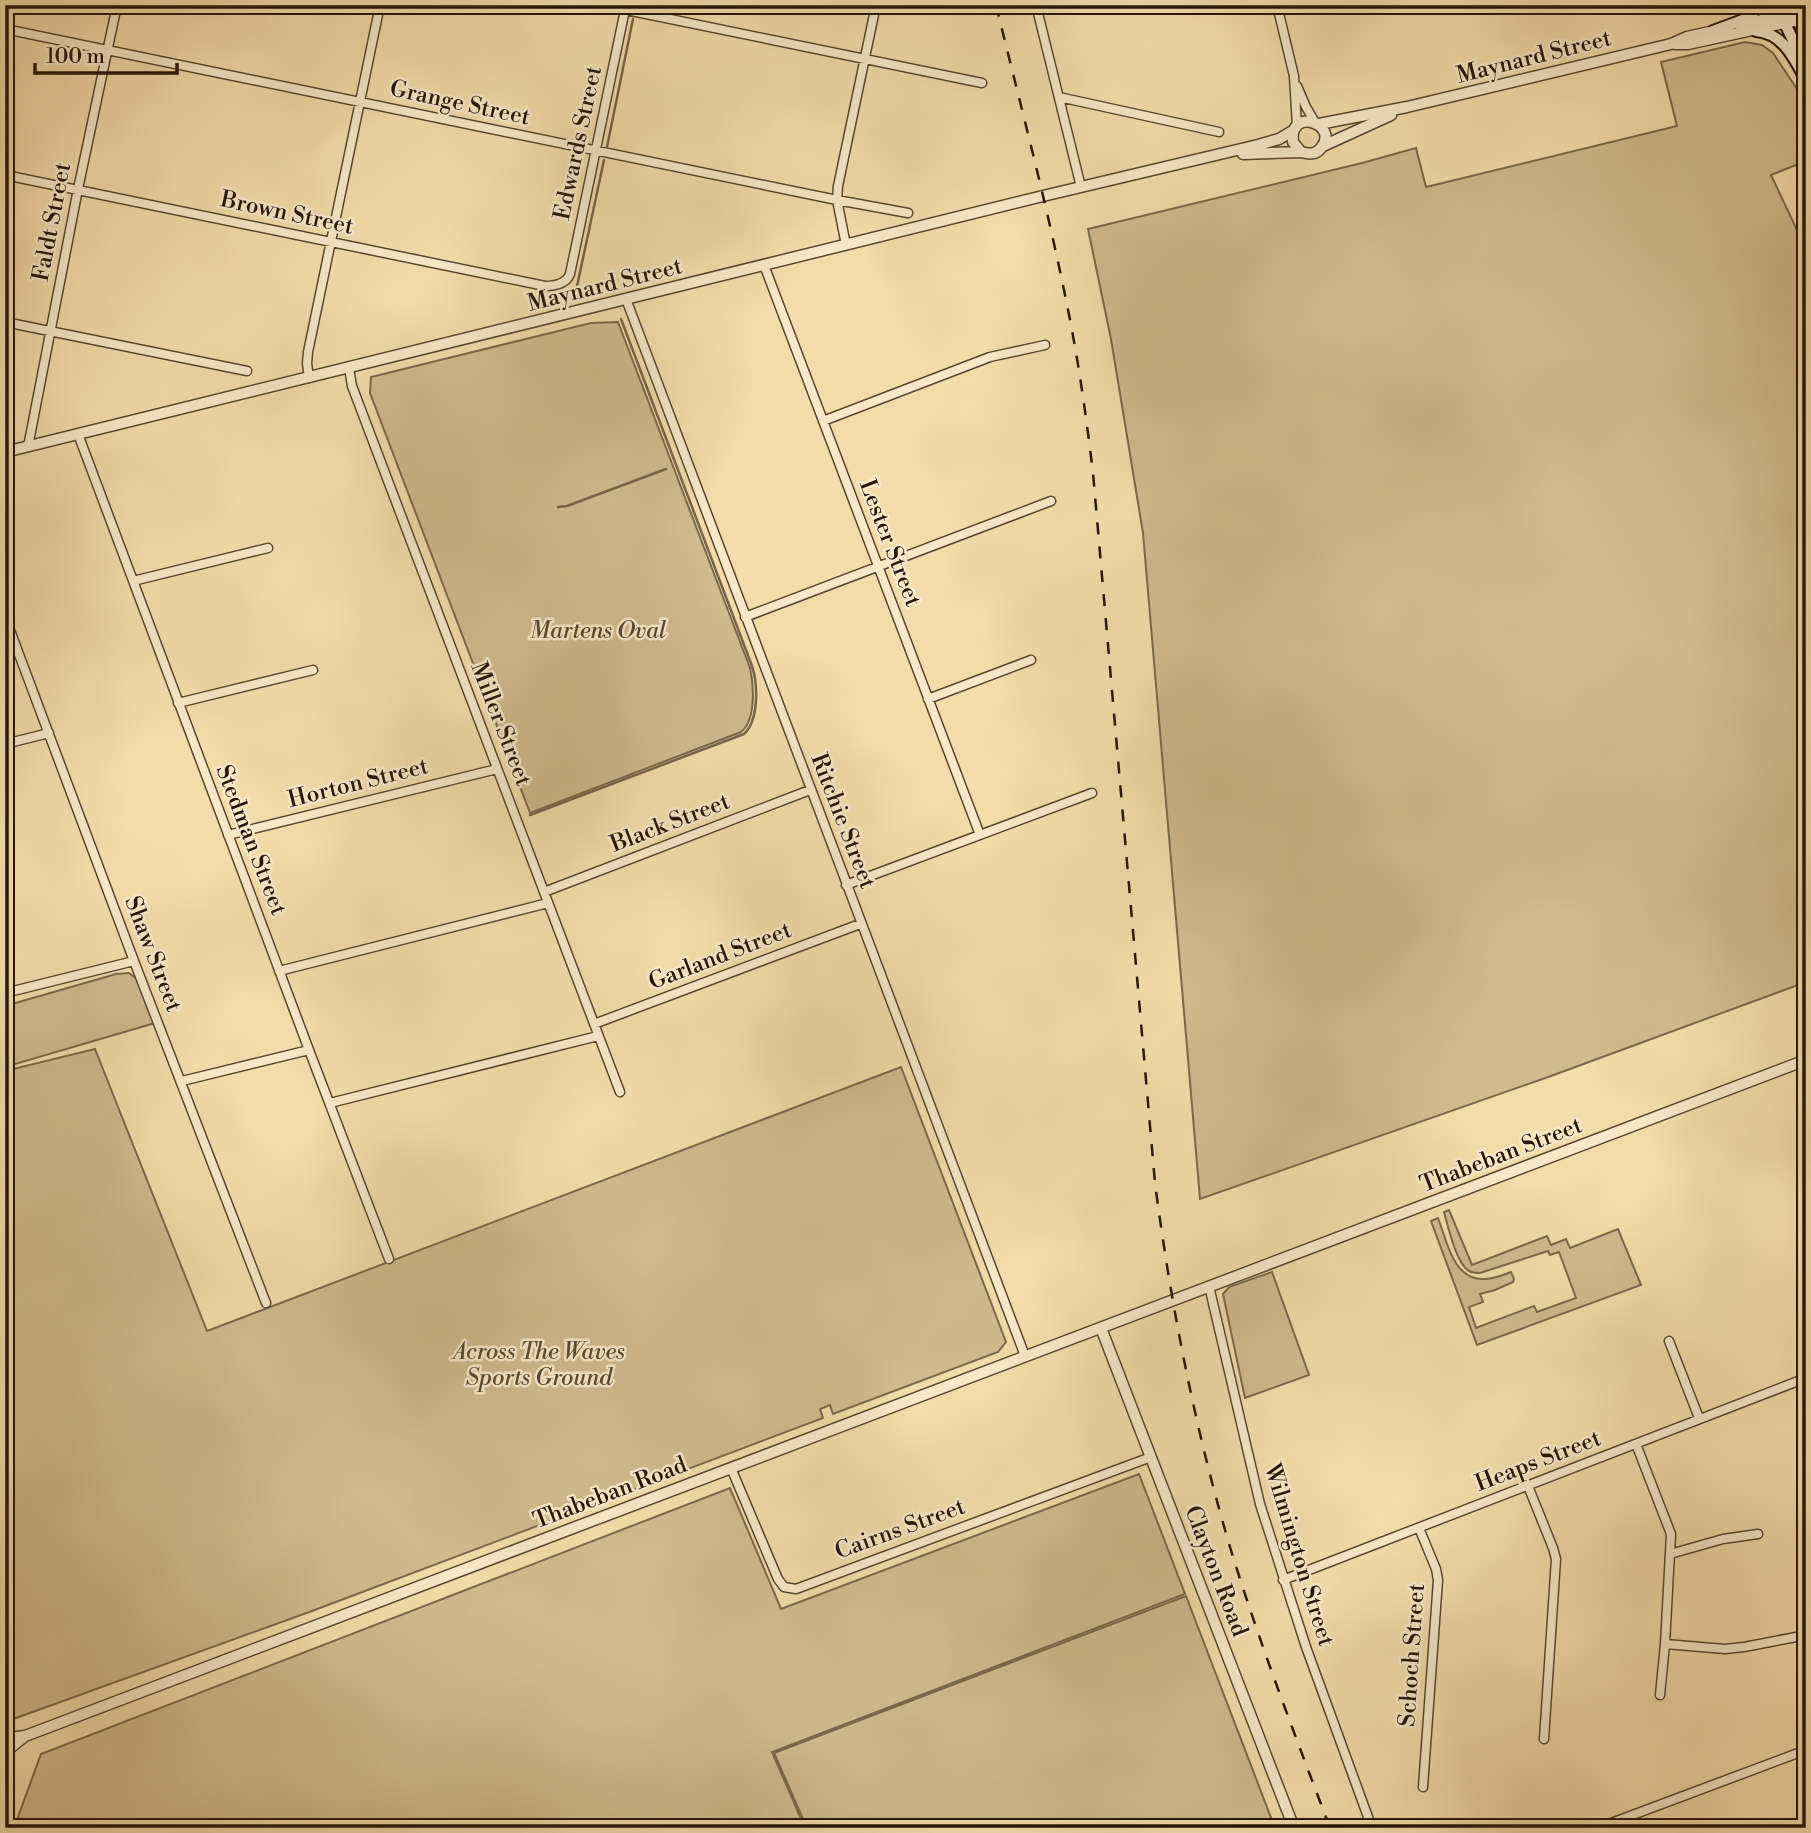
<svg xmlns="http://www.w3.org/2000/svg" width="1811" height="1833" font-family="'Libre Bodoni',serif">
  <rect width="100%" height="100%" fill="#f3dcaa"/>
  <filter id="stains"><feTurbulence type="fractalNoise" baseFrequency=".00286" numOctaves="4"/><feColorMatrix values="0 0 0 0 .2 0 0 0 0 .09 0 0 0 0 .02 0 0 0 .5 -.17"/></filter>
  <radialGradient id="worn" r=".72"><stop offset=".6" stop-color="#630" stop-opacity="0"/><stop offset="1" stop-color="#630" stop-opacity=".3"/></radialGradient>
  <path fill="#d0ba8e" stroke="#7a684b" stroke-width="2" d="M 1745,42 L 1762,45 L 1773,53 L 1799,92 L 1806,106 L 1806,161 L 1771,175 L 1806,249 L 1806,982 L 1551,1076 L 1200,1199 L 1143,533 L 1111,339 L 1088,229 L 1362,163 L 1416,148 L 1426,187 L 1677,126 L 1661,62 Z
    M 618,322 L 750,668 C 754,686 756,720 741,732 L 530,813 L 370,393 L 371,377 L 591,323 Z
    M 129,973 L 138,980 L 155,1023 L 5,1067 L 5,1006 L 116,974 Z
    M 95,1049 L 207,1331 L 901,1067 L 1006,1342 L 998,1352 L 833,1414 L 830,1405 L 820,1409 L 823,1418 L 312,1611 L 5,1722 L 5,1071 Z
    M 1449,1210 L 1472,1265 L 1547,1236 L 1551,1245 L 1566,1239 L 1570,1248 L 1618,1229 L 1641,1285 L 1477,1345 L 1431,1221 L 1438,1218 C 1447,1241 1453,1281 1485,1279 C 1494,1279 1503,1275 1511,1272 L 1514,1279 L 1513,1282 L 1495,1290 L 1480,1294 L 1483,1302 L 1469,1307 L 1476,1328 L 1534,1306 L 1537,1312 L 1576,1298 L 1559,1252 L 1550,1255 L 1548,1251 L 1480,1273 C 1475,1273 1473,1273 1469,1271 C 1456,1263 1448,1226 1444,1212 Z
    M 1272,1272 L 1309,1375 L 1245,1398 L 1223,1294 L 1229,1287 Z
    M 1139,1474 L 1185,1594 L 772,1752 L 805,1828 L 14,1828 L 41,1754 L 730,1488 L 781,1609 Z
    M 1186,1596 L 1275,1828 L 807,1828 L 774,1753 Z"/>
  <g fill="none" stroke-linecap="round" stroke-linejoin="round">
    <path stroke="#776448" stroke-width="2.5" d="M 635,7 L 636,5
      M 607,147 L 633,19
      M 579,293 L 576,291 L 604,160
      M 558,507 L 567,506 L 666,469
      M 530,815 L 744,734 C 759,720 758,685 752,666 L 621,319"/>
    <defs>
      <path id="minor" d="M 602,5 L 982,83
        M 1036,5 L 1081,187
        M 1277,5 L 1294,76 L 1297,127
        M 5,29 L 837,200 L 908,213
        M 1297,86 L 1306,107 L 1315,122
        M 1059,97 L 1219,132
        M 5,175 L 545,286 C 556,286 566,284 570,274 L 626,5
        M 846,245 L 837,200 L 838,186 L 876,5
        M 764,265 L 980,835
        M 626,299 L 1025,1356
        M 5,322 L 247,371
        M 349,368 L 352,386 L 620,1092
        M 309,378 L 307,363 L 308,352 L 380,5
        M 823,421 L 990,357 L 1045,345
        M 78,434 L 309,1050 L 389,1259
        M 28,447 L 78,189 L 117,5
        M 133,581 L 268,548
        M 5,617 L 134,961 L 266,1303
        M 745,617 L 1051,501
        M 928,699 L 1031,660
        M 178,703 L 313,670
        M 5,744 L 49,733
        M 228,835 L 497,769
        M 846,885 L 1092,793
        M 544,892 L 810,790
        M 279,971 L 548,903
        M 5,993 L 134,961
        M 594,1024 L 860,924
        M 182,1081 L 309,1050
        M 330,1103 L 598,1036
        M 1209,1286 L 1260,1504 L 1306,1647 L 1372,1828
        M 1669,1341 L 1699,1418
        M 1636,1444 L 1671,1534 L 1665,1644 L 1660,1695
        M 731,1468 L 778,1579 L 784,1587 L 796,1589 L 1151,1457
        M 1528,1486 L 1553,1548 L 1556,1559 L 1544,1739
        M 1419,1528 L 1436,1569 L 1438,1580 L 1423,1787
        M 1670,1554 L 1723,1539 L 1758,1534
        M 1283,1580 L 1806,1378
        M 1665,1644 L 1725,1649 L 1744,1647 L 1796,1637
        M 1598,1828 L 1806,1750"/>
      <path id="tertiary" d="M 1740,25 L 1794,12
        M 1675,44 L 1688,44 L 1798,20
        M 1319,124 L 1407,107 L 1671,44 L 1687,37 L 1719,30
        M 1323,146 L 1391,115
        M 1243,154 L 1301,152 C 1309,154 1316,155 1321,148 C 1341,124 1288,106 1293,142 L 1301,152
        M 5,452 L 1043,196 L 1258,145 L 1279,139 L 1294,130
        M 1101,1328 L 1294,1828
        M 5,1739 L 24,1736
        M 5,1752 L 25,1736 L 41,1730 L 1806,1060"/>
      <path id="secondary" d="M 1776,5 L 1805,65
        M 1791,5 L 1806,38
        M 1713,31 L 1748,18 L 1761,5
        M 1756,31 C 1783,33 1794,58 1806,80"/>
    </defs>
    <use href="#minor" stroke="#584730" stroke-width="11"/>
    <use href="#tertiary" stroke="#584730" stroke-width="13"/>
    <use href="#secondary" stroke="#251508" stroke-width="14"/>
    <use href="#minor" stroke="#f7e8c8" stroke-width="8"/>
    <use href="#tertiary" stroke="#f7e8c8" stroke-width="10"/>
    <use href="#secondary" stroke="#f7e8c8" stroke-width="10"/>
    <path stroke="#251508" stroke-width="2.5" stroke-dasharray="12 12" stroke-linecap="butt" d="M 996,5 C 1020,103 1046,201 1066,300 C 1078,357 1086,415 1093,473 L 1155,1183 C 1171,1306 1195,1429 1230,1547 C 1259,1642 1295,1735 1330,1828"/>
  </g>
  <g text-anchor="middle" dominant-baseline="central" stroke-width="5" stroke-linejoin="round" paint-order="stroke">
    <g font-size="23" fill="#251508" stroke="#f7e8c8">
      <text transform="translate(1534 57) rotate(-14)">Maynard Street</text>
      <text transform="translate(460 103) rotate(12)">Grange Street</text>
      <text transform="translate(578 143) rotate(-78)">Edwards Street</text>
      <text transform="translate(287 213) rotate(12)">Brown Street</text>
      <text transform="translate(52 222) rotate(-79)">Faldt Street</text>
      <text transform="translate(605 285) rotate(-14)">Maynard Street</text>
      <text transform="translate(890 543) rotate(69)">Lester Street</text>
      <text transform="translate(501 724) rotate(69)">Miller Street</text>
      <text transform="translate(358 783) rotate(-14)">Horton Street</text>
      <text transform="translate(843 821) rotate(69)">Ritchie Street</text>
      <text transform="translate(670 823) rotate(-21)">Black Street</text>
      <text transform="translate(251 840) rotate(69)">Stedman Street</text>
      <text transform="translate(153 954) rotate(69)">Shaw Street</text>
      <text transform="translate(720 956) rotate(-21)">Garland Street</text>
      <text transform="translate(1501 1155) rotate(-21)">Thabeban Street</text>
      <text transform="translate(1538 1461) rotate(-21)">Heaps Street</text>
      <text transform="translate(610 1493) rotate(-21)">Thabeban Road</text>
      <text transform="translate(900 1529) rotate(-20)">Cairns Street</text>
      <text transform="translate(1299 1555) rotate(73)">Wilmington Street</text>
      <text transform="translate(1216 1571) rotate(69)">Clayton Road</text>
      <text transform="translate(1412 1655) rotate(-86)">Schoch Street</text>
    </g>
    <g font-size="23" font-style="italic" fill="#584730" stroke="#f7e8c8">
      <text x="598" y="631">Martens Oval</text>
      <text x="539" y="1352">Across The Waves<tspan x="539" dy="26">Sports Ground</tspan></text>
    </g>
  </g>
  <rect width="1811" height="1833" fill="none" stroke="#f3dcaa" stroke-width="28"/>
  <rect x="7" y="7" width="1797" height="1819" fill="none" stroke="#251508" stroke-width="3.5"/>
  <rect x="14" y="14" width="1783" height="1805" fill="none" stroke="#251508" stroke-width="2"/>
  <path d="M35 63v10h142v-10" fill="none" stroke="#251508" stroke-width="3.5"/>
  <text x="46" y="63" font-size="21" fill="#251508" stroke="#f7e8c8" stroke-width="5" paint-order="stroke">100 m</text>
  <rect width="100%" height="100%" filter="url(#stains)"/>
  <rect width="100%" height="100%" fill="url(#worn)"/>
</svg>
